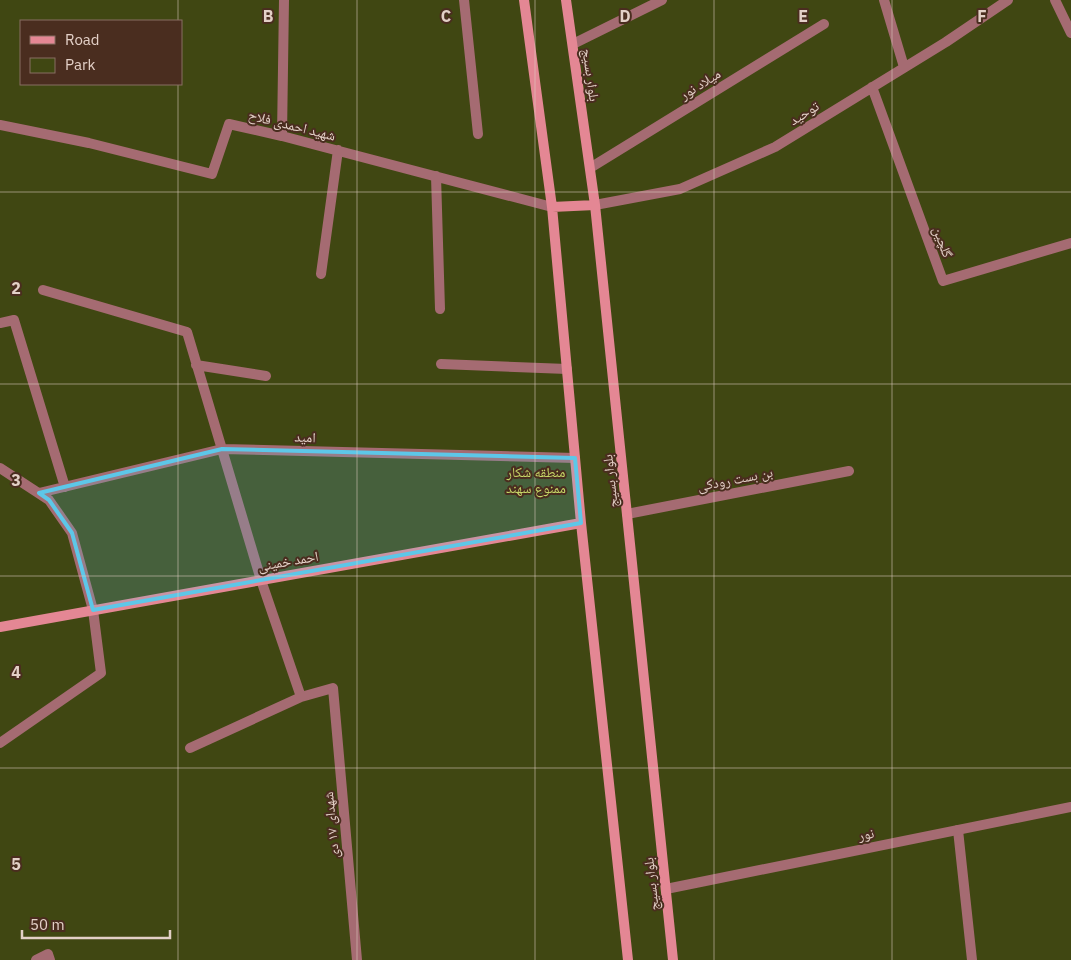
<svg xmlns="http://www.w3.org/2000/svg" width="1071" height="960" font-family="'IBM Plex Sans','Noto Naskh Arabic',sans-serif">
  <rect width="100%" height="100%" fill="#4a2d1f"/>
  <path fill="#404712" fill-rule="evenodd" d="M 0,0 L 1071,0 L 1071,960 L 0,960 ZM 21,21 L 181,21 L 181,84 L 21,84 Z"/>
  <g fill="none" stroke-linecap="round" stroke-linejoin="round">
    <path stroke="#a56b72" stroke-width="10" d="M 958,830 L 972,960"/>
    <path stroke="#a56b72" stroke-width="10" d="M 464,0 L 478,134
      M 884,0 L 904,67
      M 1055,0 L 1071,33
      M 573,44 L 662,0
      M 872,87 L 943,281 L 1071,243
      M 0,125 L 89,143 L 212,174 L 229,124 L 282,136 L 552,207
      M 282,136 L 284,0
      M 590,168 L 824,24
      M 436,176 L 440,309
      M 595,205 L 680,189 L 775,147 L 946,42 L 1008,0
      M 321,274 L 338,150
      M 43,290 L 187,332 L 261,580 L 301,697
      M 0,323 L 14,320 L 65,487
      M 441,364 L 567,369
      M 196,365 L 266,376
      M 0,468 L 49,500 L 72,533 L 93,610 L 101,673 L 0,743
      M 39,493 L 222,449 L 575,458
      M 627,514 L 849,471
      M 190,748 L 301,697 L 333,688 L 357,960
      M 666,889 L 1071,807
      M 36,960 L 48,954 L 50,960"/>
    <path stroke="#e48794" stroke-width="10" d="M 524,0 L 552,207 L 581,523 L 628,960
      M 566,0 L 595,205 L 673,960
      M 552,207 L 595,205
      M 0,627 L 581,523"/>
  </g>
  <path fill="#5dc7e8" fill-opacity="0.2" stroke="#5dc7e8" stroke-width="4" stroke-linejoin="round" d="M 222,449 L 575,458 L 581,523 L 93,610 L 72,533 L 49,500 L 39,493 Z"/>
  <path fill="none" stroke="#e3d0c7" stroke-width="1" stroke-opacity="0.55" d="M 178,0 L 178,21M 357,0 L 357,960M 535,0 L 535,960M 714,0 L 714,960M 892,0 L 892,960M 178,84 L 178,960M 0,192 L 1071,192M 0,384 L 1071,384M 0,576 L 1071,576M 0,768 L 1071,768"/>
  <g text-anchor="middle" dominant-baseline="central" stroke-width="4" stroke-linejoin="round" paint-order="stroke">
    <g font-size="14" fill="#e3d0c7" stroke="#4a2d1f">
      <text transform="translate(591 75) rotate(82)">بلوار بسیج</text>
      <text transform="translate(700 84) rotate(-32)">میلاد نور</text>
      <text transform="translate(804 113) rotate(-32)">توحید</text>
      <text transform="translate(292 125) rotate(14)">شهید احمدی فلاح</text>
      <text transform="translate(943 242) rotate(70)">گلچین</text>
      <text transform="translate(305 437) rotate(2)">امید</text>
      <text transform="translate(735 479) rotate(-11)">بن بست رودکی</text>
      <text transform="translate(610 481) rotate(-96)">بلوار بسیج</text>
      <text transform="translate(288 561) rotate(-10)">احمد خمینی</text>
      <text transform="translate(331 825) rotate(-95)">شهدای ۱۷ دی</text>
      <text transform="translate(866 834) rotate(-11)">نور</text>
      <text transform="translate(651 884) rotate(-96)">بلوار بسیج</text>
    </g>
    <g font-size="14" fill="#c7d868" stroke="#4a2d1f">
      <text x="536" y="472">منطقه شکار<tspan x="536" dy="16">ممنوع سهند</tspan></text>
    </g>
  </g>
  <g font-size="16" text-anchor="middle" font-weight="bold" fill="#e3d0c7" stroke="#4a2d1f" stroke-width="4" stroke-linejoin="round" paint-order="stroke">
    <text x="268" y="22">B</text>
    <text x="446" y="22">C</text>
    <text x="625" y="22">D</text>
    <text x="803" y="22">E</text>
    <text x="982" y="22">F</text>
    <text x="16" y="294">2</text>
    <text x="16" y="486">3</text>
    <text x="16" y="678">4</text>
    <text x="16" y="870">5</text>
  </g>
  <rect x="20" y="20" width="162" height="65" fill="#4a2d1f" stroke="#876e62"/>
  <rect x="30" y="36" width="25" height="8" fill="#e48794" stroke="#876e62"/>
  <text x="65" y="45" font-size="15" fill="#e3d0c7">Road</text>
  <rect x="30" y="58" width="25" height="15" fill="#404712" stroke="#876e62"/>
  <text x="65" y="70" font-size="15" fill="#e3d0c7">Park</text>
  <path d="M22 930v8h148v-8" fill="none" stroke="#e3d0c7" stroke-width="2.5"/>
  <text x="30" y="930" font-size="15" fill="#e3d0c7" stroke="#4a2d1f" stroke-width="4" paint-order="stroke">50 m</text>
</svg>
